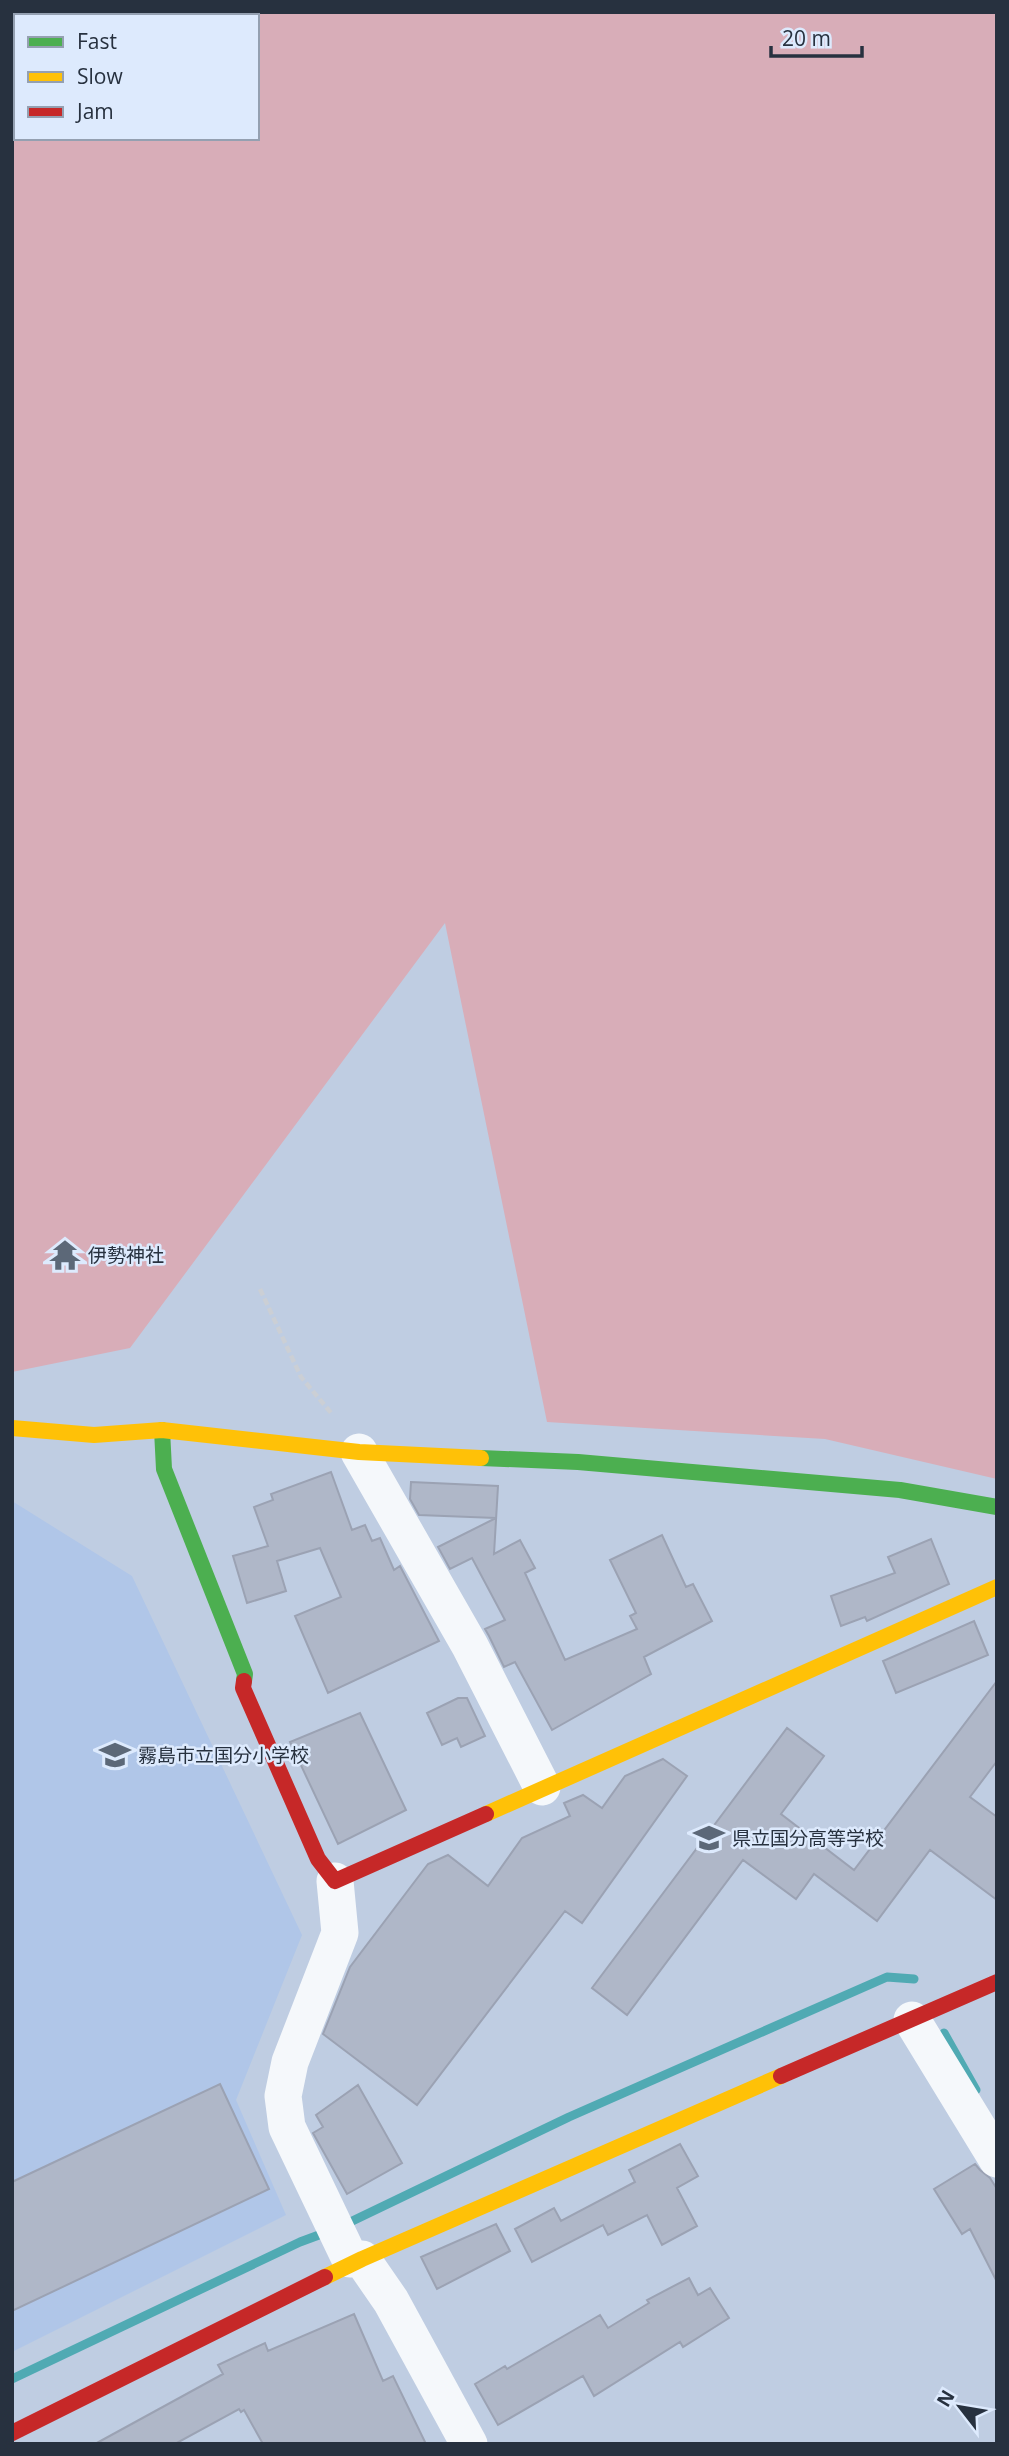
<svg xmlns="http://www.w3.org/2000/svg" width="1009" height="2456" font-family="'Open Sans','Noto Sans JP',sans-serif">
  <rect width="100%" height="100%" fill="#bfcde2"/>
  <path fill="#b0c6e8" d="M 12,1501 L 132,1576 L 302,1935 L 236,2100 L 286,2215 L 12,2352 Z"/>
  <path fill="#d8adb8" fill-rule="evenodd" d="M 12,12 L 997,12 L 997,1479 L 825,1439 L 547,1422 L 445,923 L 130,1348 L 12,1372 ZM 16,16 L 257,16 L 257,138 L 16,138 Z"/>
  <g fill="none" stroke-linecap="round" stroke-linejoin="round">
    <path stroke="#50aab3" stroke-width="9" d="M 944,2033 L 976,2090
      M 344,2225 L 569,2117 L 887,1977 L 914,1979
      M 12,2379 L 300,2242 L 327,2232"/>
  </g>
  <path fill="#afb7c8" stroke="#9ba2b3" stroke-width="2" d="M 331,1472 L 352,1530 L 365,1525 L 372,1541 L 380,1538 L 394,1570 L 400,1566 L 439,1641 L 328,1693 L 295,1616 L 341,1597 L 320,1548 L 277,1561 L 286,1591 L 247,1603 L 233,1556 L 268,1546 L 254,1507 L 273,1500 L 271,1494 Z
    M 411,1482 L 498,1486 L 494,1554 L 520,1540 L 535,1568 L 525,1573 L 565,1660 L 637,1629 L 630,1616 L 636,1613 L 610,1560 L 662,1535 L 686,1587 L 693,1584 L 712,1621 L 644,1657 L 651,1674 L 552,1730 L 515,1662 L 504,1667 L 489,1636 L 485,1629 L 505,1620 L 472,1558 L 450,1569 L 438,1547 L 496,1518 L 419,1515 L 410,1499 Z
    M 931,1539 L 949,1584 L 867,1621 L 865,1617 L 841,1626 L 831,1596 L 895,1573 L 888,1557 Z
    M 974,1621 L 988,1655 L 896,1693 L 883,1661 Z
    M 997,1681 L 997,1761 L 970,1797 L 997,1817 L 997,1900 L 930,1850 L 877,1921 L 814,1874 L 796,1899 L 743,1860 L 627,2015 L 592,1988 L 787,1728 L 824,1756 L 781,1814 L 854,1870 Z
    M 458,1698 L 467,1698 L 485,1736 L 461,1747 L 457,1738 L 442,1745 L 427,1713 Z
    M 360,1713 L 406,1810 L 338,1844 L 290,1742 Z
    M 663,1759 L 687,1776 L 582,1923 L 565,1911 L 417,2105 L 323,2034 L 350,1967 L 428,1864 L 448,1855 L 488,1886 L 522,1838 L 570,1816 L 564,1803 L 583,1795 L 602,1808 L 625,1776 Z
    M 220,2084 L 269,2189 L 12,2311 L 12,2182 Z
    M 358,2085 L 402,2163 L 347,2194 L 313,2133 L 323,2127 L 316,2115 Z
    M 680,2144 L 698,2176 L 677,2188 L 697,2226 L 662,2245 L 647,2215 L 608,2235 L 603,2225 L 532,2262 L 515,2229 L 554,2208 L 561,2221 L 635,2182 L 629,2170 Z
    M 975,2164 L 980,2170 L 990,2178 L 997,2189 L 997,2282 L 970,2229 L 962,2234 L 934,2189 Z
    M 496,2224 L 510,2251 L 437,2289 L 421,2257 Z
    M 689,2278 L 698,2295 L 710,2288 L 729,2318 L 683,2347 L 680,2342 L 594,2396 L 583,2376 L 498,2425 L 475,2384 L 505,2366 L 507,2369 L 600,2315 L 608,2328 L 649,2303 L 647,2300 Z
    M 354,2314 L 383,2381 L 393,2376 L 426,2444 L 263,2444 L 244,2410 L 241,2412 L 239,2409 L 175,2444 L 95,2444 L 223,2374 L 218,2365 L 265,2343 L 268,2351 Z"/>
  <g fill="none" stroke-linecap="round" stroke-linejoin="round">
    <path stroke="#cbcfd5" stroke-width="4.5" stroke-dasharray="7 3.5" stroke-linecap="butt" d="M 260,1289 L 301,1377 L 332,1414"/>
    <path stroke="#f5f8fb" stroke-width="37" d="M 359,1452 L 470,1646 L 542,1787
      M 335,1881 L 340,1933 L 290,2062 L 283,2096 L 287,2127 L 350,2259 L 362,2259 L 391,2301 L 469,2444
      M 912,2020 L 997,2159"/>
    <path stroke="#4caf50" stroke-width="16" d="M 162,1430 L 164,1469 L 245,1674 L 244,1681
      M 481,1458 L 578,1462 L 900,1490 L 997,1507"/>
    <path stroke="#ffc107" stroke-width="16" d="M 12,1428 L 94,1435 L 162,1430 L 359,1452 L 481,1458
      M 486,1814 L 997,1587
      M 325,2277 L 362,2259 L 781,2076"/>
    <path stroke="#c62828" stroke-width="16" d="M 244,1681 L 243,1688 L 318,1859 L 335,1881 L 486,1814
      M 781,2076 L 997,1982
      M 12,2433 L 325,2277"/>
  </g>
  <defs>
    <symbol id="temple-bare" viewBox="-9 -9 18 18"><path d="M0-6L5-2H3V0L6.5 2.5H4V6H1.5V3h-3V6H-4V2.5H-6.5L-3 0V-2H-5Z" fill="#5c6878" stroke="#ddeafd" stroke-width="2.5" paint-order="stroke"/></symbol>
    <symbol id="school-bare" viewBox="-9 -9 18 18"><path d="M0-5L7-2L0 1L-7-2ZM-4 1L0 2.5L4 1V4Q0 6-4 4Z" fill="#5c6878" stroke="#ddeafd" stroke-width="2.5" paint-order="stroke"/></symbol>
  </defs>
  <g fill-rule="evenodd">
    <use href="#temple-bare" x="43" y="1233" width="44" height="44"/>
    <use href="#school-bare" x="93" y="1733" width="44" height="44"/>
    <use href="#school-bare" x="687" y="1816" width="44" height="44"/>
  </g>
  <g text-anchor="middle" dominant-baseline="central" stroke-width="5" stroke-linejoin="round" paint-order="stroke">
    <g font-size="19" fill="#27313f" stroke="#ddeafd" text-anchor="start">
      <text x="88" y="1255">伊勢神社</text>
      <text x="138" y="1755">霧島市立国分小学校</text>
      <text x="732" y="1838">県立国分高等学校</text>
    </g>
  </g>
  <rect width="1009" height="2456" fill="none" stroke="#27313f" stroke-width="28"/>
  <rect x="14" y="14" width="245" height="126" fill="#ddeafd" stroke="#94a0b1" stroke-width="2"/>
  <rect x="28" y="37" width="35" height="10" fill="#4caf50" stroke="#94a0b1" stroke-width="2"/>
  <text x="77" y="49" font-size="21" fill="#27313f">Fast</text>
  <rect x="28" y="72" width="35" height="10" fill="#ffc107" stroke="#94a0b1" stroke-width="2"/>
  <text x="77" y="84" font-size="21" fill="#27313f">Slow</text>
  <rect x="28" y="107" width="35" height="10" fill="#c62828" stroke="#94a0b1" stroke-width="2"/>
  <text x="77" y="119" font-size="21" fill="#27313f">Jam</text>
  <g transform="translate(960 2407) rotate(301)" stroke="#ddeafd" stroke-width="5" paint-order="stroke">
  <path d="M0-5L12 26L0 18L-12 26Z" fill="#27313f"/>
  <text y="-10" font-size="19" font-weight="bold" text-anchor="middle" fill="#27313f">N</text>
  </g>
  <path d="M771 46v10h91v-10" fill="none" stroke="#27313f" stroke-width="3.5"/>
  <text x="782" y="46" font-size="21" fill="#27313f" stroke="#ddeafd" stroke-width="5" paint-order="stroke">20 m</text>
</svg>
